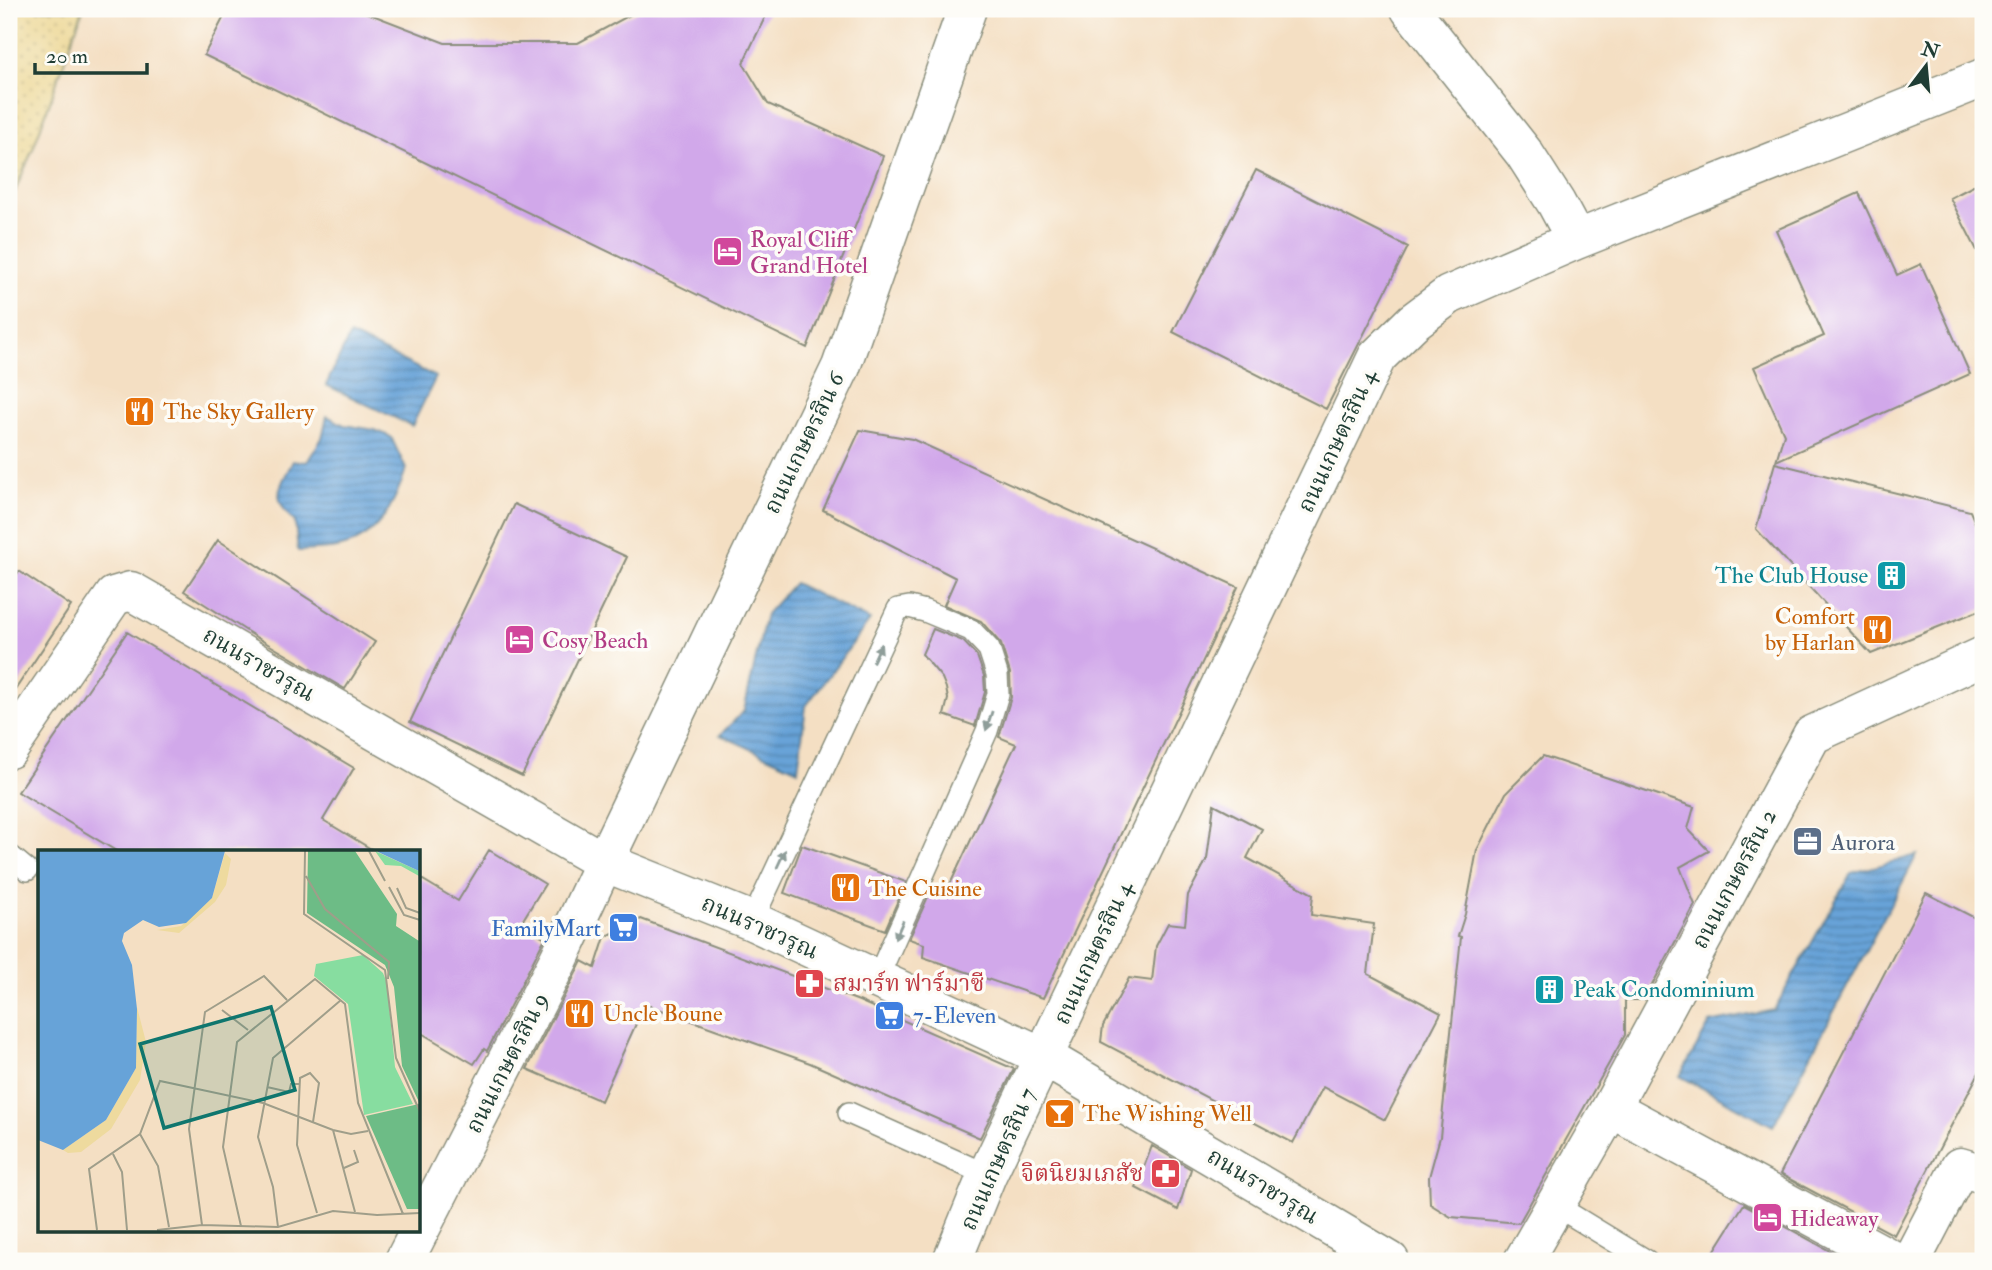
<svg xmlns="http://www.w3.org/2000/svg" width="1992" height="1270" font-family="'IM FELL Double Pica','Noto Serif Thai',serif">
  <defs>
    <pattern id="sand-dots" width="8" height="8" patternUnits="userSpaceOnUse" patternTransform="scale(1.75)"><rect width="8" height="8" fill="#eeda9e"/><path d="M2 2h.1M6 6h.1" fill="none" stroke="#ccbc89" stroke-width="1.8" stroke-linecap="round"/></pattern>
    <pattern id="water-rules" width="6" height="5" patternUnits="userSpaceOnUse" patternTransform="scale(1.75)"><rect width="6" height="5" fill="#67a3d8"/><path d="M0 2.5h6" fill="none" stroke="#5486b0"/></pattern>
  </defs>
  <rect width="100%" height="100%" fill="#fdfcf7"/>
  <filter id="ink" filterUnits="userSpaceOnUse"><feTurbulence type="fractalNoise" baseFrequency=".0143" numOctaves="2"/><feDisplacementMap in="SourceGraphic" scale="14" xChannelSelector="R" yChannelSelector="G"/><feConvolveMatrix kernelMatrix="1 2 1 2 8 2 1 2 1" color-interpolation-filters="sRGB"/></filter>
  <filter id="wash" filterUnits="userSpaceOnUse"><feTurbulence type="fractalNoise" baseFrequency=".00686" numOctaves="4" result="noise"/><feDisplacementMap in="SourceGraphic" scale="28" xChannelSelector="R" yChannelSelector="G"/><feGaussianBlur stdDeviation="1.57" result="paint"/><feColorMatrix in="noise" values="0 0 0 0 0 0 0 0 0 0 0 0 0 0 0 0 0 1.4 0 .05"/><feComposite in="paint" operator="in"/></filter>
  <g filter="url(#wash)">
    <rect width="100%" height="100%" fill="#f4dfc3"/>
    <path fill="url(#sand-dots)" stroke="#868c69" stroke-width="2" d="M 9,9 L 83,9 L 33,149 L 9,205 Z"/>
    <path fill="url(#water-rules)" stroke="#437086" stroke-width="2" d="M 350,335 L 436,377 L 412,426 L 326,385 Z
      M 327,416 L 344,425 L 375,430 L 391,437 L 406,469 C 395,504 377,540 337,548 C 324,550 311,550 298,551 L 295,522 C 270,497 279,489 293,461 L 307,462 L 322,438 Z
      M 794,583 L 870,620 L 806,706 L 798,770 L 720,735 L 744,711 L 766,614 Z
      M 1917,855 L 1773,1126 L 1680,1076 L 1710,1023 L 1774,1010 L 1851,873 Z"/>
    <g id="blocks">
      <path fill="#d1a8ea" d="M 228,9 L 357,9 L 445,43 L 578,43 L 641,9 L 769,9 L 743,63 L 768,104 L 883,156 L 807,348 L 204,55 Z
        M 1256,170 L 1408,247 L 1326,409 L 1173,332 Z
        M 1983,181 L 1983,262 L 1950,198 Z
        M 1859,193 L 1897,275 L 1921,264 L 1970,374 L 1776,461 L 1784,434 L 1754,367 L 1824,336 L 1776,230 Z
        M 860,430 L 912,439 L 1238,587 L 1043,998 L 923,957 L 924,944 L 909,939 L 931,890 L 945,895 L 1016,744 L 999,737 L 1011,697 L 1010,673 L 1001,644 L 981,621 L 944,605 L 956,578 L 823,510 Z
        M 1775,463 L 1970,511 L 1983,541 L 1983,609 L 1871,654 L 1756,529 Z
        M 514,504 L 627,557 L 522,776 L 410,722 Z
        M 218,540 L 375,642 L 345,689 L 256,637 L 184,591 Z
        M 19,571 L 71,606 L 9,699 L 9,586 Z
        M 933,629 L 963,641 L 977,656 L 984,676 L 985,692 L 975,726 L 944,715 L 948,699 L 946,688 L 942,678 L 922,654 Z
        M 127,632 L 354,768 L 323,820 L 376,852 L 118,852 L 18,792 Z
        M 1543,756 L 1694,807 L 1688,829 L 1709,851 L 1680,867 L 1695,905 L 1644,1000 L 1625,1000 L 1625,1035 L 1519,1223 L 1451,1217 L 1430,1204 L 1429,1177 L 1440,1137 L 1461,937 L 1458,936 L 1465,914 L 1477,850 L 1506,793 Z
        M 1214,804 L 1262,829 L 1247,858 L 1313,894 L 1311,915 L 1374,924 L 1368,974 L 1441,1013 L 1385,1120 L 1323,1087 L 1293,1143 L 1101,1042 L 1103,1026 L 1129,978 L 1152,981 L 1156,946 L 1168,923 L 1185,925 L 1188,895 L 1207,859 Z
        M 802,845 L 906,882 L 885,930 L 784,893 Z
        M 489,850 L 545,884 L 521,923 L 545,938 L 487,1051 L 484,1049 L 474,1064 L 418,1031 L 418,877 L 458,901 Z
        M 1926,893 L 1983,922 L 1983,1065 L 1894,1235 L 1780,1174 Z
        M 641,919 L 859,1001 L 1014,1069 L 980,1138 L 810,1063 L 645,1004 L 601,1101 L 527,1069 L 582,961 L 595,968 L 605,937 Z
        M 1152,1146 L 1191,1169 L 1178,1210 L 1136,1188 Z
        M 1744,1204 L 1841,1257 L 1840,1261 L 1708,1261 Z"/>
    </g>
  </g>
  <g filter="url(#ink)">
    <use href="#blocks" fill-opacity="0" stroke="#8a8e7c" stroke-width="2"/>
    <g fill="none" stroke-linecap="round" stroke-linejoin="round">
      <defs>
        <path id="service" d="M 9,855 L 27,870
          M 752,921 L 898,609 L 909,607 L 925,611 L 971,630 L 989,649 L 997,674 L 998,694 L 987,731 L 877,979
          M 849,1113 L 987,1175
          M 1555,1205 L 1647,1261"/>
        <path id="minor" d="M 1410,9 L 1524,153 L 1556,203 L 1576,240
          M 9,749 L 114,596 L 131,591 L 604,862 L 752,921 L 1044,1057 L 1390,1261
          M 1611,1108 L 1895,1261
          M 404,1261 L 559,959 L 604,862 L 841,367 L 967,9
          M 952,1261 L 987,1175 L 1377,357 L 1413,322 L 1449,295 L 1576,240 L 1983,78
          M 1523,1261 L 1611,1108 L 1812,735 L 1983,656
          M 1911,1261 L 1960,1167 L 1983,1174"/>
      </defs>
      <use href="#service" stroke="#8a8e7c" stroke-width="24"/>
      <use href="#minor" stroke="#8a8e7c" stroke-width="41"/>
      <use href="#service" stroke="#fff" stroke-width="21"/>
      <use href="#minor" stroke="#fff" stroke-width="38"/>
    </g>
    <defs><path id="oneway-solid" d="M-6-.8H1V-3.2L6.5 0L1 3.2V.8H-6Z" transform="scale(1.75)"/></defs>
    <g fill="#8f9e9a">
      <use href="#oneway-solid" transform="translate(877 653) rotate(-65)"/>
      <use href="#oneway-solid" transform="translate(989 721) rotate(108)"/>
      <use href="#oneway-solid" transform="translate(781 859) rotate(-65)"/>
      <use href="#oneway-solid" transform="translate(899 930) rotate(114)"/>
    </g>
  </g>
  <defs>
    <symbol id="hotel-square" viewBox="-11 -11 22 22"><rect x="-9" y="-9" width="18" height="18" rx="4" fill="#d1479c" stroke="#fdfcf7"/><path d="M-6-4.5h1.5V1H6V5H4.5V3h-9V5H-6ZM-4 0a1.8 1.8 0 1 1 3.6 0ZM.5 0V-2.5h3Q6-2.5 6 0Z" fill="#fff"/></symbol>
    <symbol id="restaurant-square" viewBox="-11 -11 22 22"><rect x="-9" y="-9" width="18" height="18" rx="4" fill="#e8710a" stroke="#fdfcf7"/><path d="M-5-6h1v4h1v-4h1v4h1v-4h1v5L-1.5 .5V6h-2V.5L-5-1ZM5-6V6H3V1.5H1.5Q1.5-4 5-6Z" fill="#fff"/></symbol>
    <symbol id="building-square" viewBox="-11 -11 22 22"><rect x="-9" y="-9" width="18" height="18" rx="4" fill="#0f9aa8" stroke="#fdfcf7"/><path d="M-4-6H4V6H1V3H-1V6H-4ZM-2.5-4.3h1.7v1.8h-1.7ZM.8-4.3h1.7v1.8H.8ZM-2.5-1h1.7V.8h-1.7ZM.8-1h1.7V.8H.8Z" fill="#fff"/></symbol>
    <symbol id="office-square" viewBox="-11 -11 22 22"><rect x="-9" y="-9" width="18" height="18" rx="4" fill="#5c6f8a" stroke="#fdfcf7"/><path d="M-6-3h4V-5.5h4V-3h4V5H-6ZM-1-4.5V-3h2v-1.5ZM-6 0V1H6V0Z" fill="#fff"/></symbol>
    <symbol id="supermarket-square" viewBox="-11 -11 22 22"><rect x="-9" y="-9" width="18" height="18" rx="4" fill="#3f7fe0" stroke="#fdfcf7"/><path d="M-6-5.5h2.5l.6 2H6L4.5 2H-2.5L-4.4-4H-6ZM-1.5 3.2a1.3 1.3 0 1 0 .1 0ZM3 3.2a1.3 1.3 0 1 0 .1 0Z" fill="#fff"/></symbol>
    <symbol id="pharmacy-square" viewBox="-11 -11 22 22"><rect x="-9" y="-9" width="18" height="18" rx="4" fill="#e0444e" stroke="#fdfcf7"/><path d="M-2-6h4v4h4v4h-4v4h-4v-4h-4v-4h4Z" fill="#fff"/></symbol>
    <symbol id="bar-square" viewBox="-11 -11 22 22"><rect x="-9" y="-9" width="18" height="18" rx="4" fill="#e8710a" stroke="#fdfcf7"/><path d="M-6-5H6L.8 .8V4.5H3.5V6h-7V4.5H-.8V.8Z" fill="#fff"/></symbol>
  </defs>
  <g fill-rule="evenodd">
    <use href="#hotel-square" x="710" y="234" width="35" height="35"/>
    <use href="#restaurant-square" x="122" y="394" width="35" height="35"/>
    <use href="#building-square" x="1874" y="558" width="35" height="35"/>
    <use href="#restaurant-square" x="1860" y="612" width="35" height="35"/>
    <use href="#hotel-square" x="502" y="622" width="35" height="35"/>
    <use href="#office-square" x="1790" y="824" width="35" height="35"/>
    <use href="#restaurant-square" x="828" y="870" width="35" height="35"/>
    <use href="#supermarket-square" x="606" y="910" width="35" height="35"/>
    <use href="#pharmacy-square" x="792" y="966" width="35" height="35"/>
    <use href="#building-square" x="1532" y="972" width="35" height="35"/>
    <use href="#restaurant-square" x="562" y="996" width="35" height="35"/>
    <use href="#supermarket-square" x="872" y="998" width="35" height="35"/>
    <use href="#bar-square" x="1042" y="1096" width="35" height="35"/>
    <use href="#pharmacy-square" x="1148" y="1156" width="35" height="35"/>
    <use href="#hotel-square" x="1750" y="1200" width="35" height="35"/>
  </g>
  <g text-anchor="middle" dominant-baseline="central" stroke-width="7" stroke-linejoin="round" paint-order="stroke">
    <g font-size="23" fill="#b23c85" stroke="#fdfcf7" text-anchor="start">
      <text x="750" y="239">Royal Cliff<tspan x="750" dy="26">Grand Hotel</tspan></text>
      <text x="542" y="640">Cosy Beach</text>
      <text x="1790" y="1218">Hideaway</text>
    </g>
    <g font-size="23" fill="#c56008" stroke="#fdfcf7" text-anchor="start">
      <text x="163" y="411">The Sky Gallery</text>
      <text x="1855" y="616" text-anchor="end">Comfort<tspan x="1855" dy="26">by Harlan</tspan></text>
      <text x="868" y="888">The Cuisine</text>
      <text x="603" y="1013">Uncle Boune</text>
      <text x="1082" y="1113">The Wishing Well</text>
    </g>
    <g font-size="23" fill="#1f3d34" stroke="#fdfcf7">
      <text transform="translate(1337 441) rotate(-65)">ถนนเกษตรสิน 4</text>
      <text transform="translate(804 443) rotate(-64)">ถนนเกษตรสิน 6</text>
      <text transform="translate(259 664) rotate(30)">ถนนราชวรุณ</text>
      <text transform="translate(1734 879) rotate(-62)">ถนนเกษตรสิน 2</text>
      <text transform="translate(760 927) rotate(24)">ถนนราชวรุณ</text>
      <text transform="translate(1093 953) rotate(-65)">ถนนเกษตรสิน 4</text>
      <text transform="translate(507 1063) rotate(-63)">ถนนเกษตรสิน 9</text>
      <text transform="translate(998 1159) rotate(-66)">ถนนเกษตรสิน 7</text>
      <text transform="translate(1263 1186) rotate(31)">ถนนราชวรุณ</text>
    </g>
    <g font-size="23" fill="#0d838f" stroke="#fdfcf7" text-anchor="end">
      <text x="1868" y="575">The Club House</text>
      <text x="1573" y="989" text-anchor="start">Peak Condominium</text>
    </g>
    <g font-size="23" fill="#4e5e75" stroke="#fdfcf7" text-anchor="start">
      <text x="1831" y="842">Aurora</text>
    </g>
    <g font-size="23" fill="#366cbe" stroke="#fdfcf7" text-anchor="end">
      <text x="601" y="928">FamilyMart</text>
      <text x="913" y="1015" text-anchor="start">7-Eleven</text>
    </g>
    <g font-size="23" fill="#be3a42" stroke="#fdfcf7" text-anchor="start">
      <text x="833" y="983">สมาร์ท ฟาร์มาซี</text>
      <text x="1143" y="1173" text-anchor="end">จิตนิยมเภสัช</text>
    </g>
  </g>
  <g transform="translate(38 850)">
    <rect width="382" height="382" fill="#f4dfc3"/>
    <path d="M 270,1 L 317,1 L 359,64 L 358,76 L 381,91 L 381,252 L 364,216 L 356,137 L 347,115 L 269,63 ZM 381,254 L 381,359 L 369,359 L 328,266 Z" fill="#6dbc86"/>
    <path d="M 337,1 L 381,21 L 381,26 L 363,16 L 347,15 Z" fill="#87dda0"/>
    <path d="M 187,3 L 193,9 L 188,35 L 177,52 L 141,83 L 119,80 L 143,76 L 174,48 ZM 99,157 L 108,192 L 102,230 L 73,279 L 43,302 L 30,303 L 25,300 L 68,270 L 98,218 Z" fill="#eeda9e"/>
    <path d="M 325,105 L 345,123 L 349,133 L 357,217 L 375,254 L 326,265 L 310,154 L 276,126 L 278,114 Z" fill="#87dda0"/>
    <path d="M 0,1 L 187,1 L 174,48 L 148,73 L 121,77 L 105,70 L 86,83 L 84,91 L 94,115 L 99,159 L 98,218 L 68,270 L 25,300 L 0,290 ZM 340,1 L 381,1 L 381,21 L 340,2 Z" fill="#67a3d8"/>
    <path fill="none" stroke="#9f9e8a" stroke-width="2" d="M 267,1 L 266,64 L 347,120 L 358,208 L 382,262M 331,1 L 347,31M 268,26 L 287,59 L 351,112 L 350,129M 351,37 L 366,65 L 382,70M 359,38 L 368,58 L 382,63M 184,160 L 210,180M 229,237 L 251,242 L 253,234 L 262,234M 275,272 L 281,233 L 272,223 L 262,228 L 259,295 L 279,363M 295,280 L 317,362M 102,284 L 120,316 L 131,377M 75,304 L 84,322 L 89,380M 306,318 L 320,312 L 316,300M 164,375 L 151,279 L 167,162 L 226,126 L 249,150M 203,376 L 185,297 L 199,192 L 277,129 L 307,154 L 320,253 L 365,364M 240,377 L 235,337 L 220,287 L 235,208 L 303,150M 59,380 L 51,319 L 102,284 L 122,231 L 225,253 L 295,280 L 313,284 L 330,281M 119,380 L 164,375 L 240,377 L 295,361 L 339,365 L 382,363"/>
    <path fill="#0f766e" fill-opacity="0.15" stroke="#0f766e" stroke-width="3.5" d="M 233,157 L 257,240 L 126,278 L 102,194 Z"/>
    <rect width="382" height="382" fill="none" stroke="#1f3d34" stroke-width="3.5"/>
  </g>
  <rect width="1992" height="1270" fill="none" stroke="#fdfcf7" stroke-width="35"/>
  <g transform="translate(1926 66) rotate(16)" stroke="#fdfcf7" stroke-width="5" paint-order="stroke">
  <path d="M0-5L12 26L0 18L-12 26Z" fill="#1f3d34"/>
  <text y="-10" font-size="19" font-weight="bold" text-anchor="middle" fill="#1f3d34">N</text>
  </g>
  <path d="M35 63v10h112v-10" fill="none" stroke="#1f3d34" stroke-width="3.5"/>
  <text x="46" y="63" font-size="21" fill="#1f3d34" stroke="#fdfcf7" stroke-width="5" paint-order="stroke">20 m</text>
</svg>
